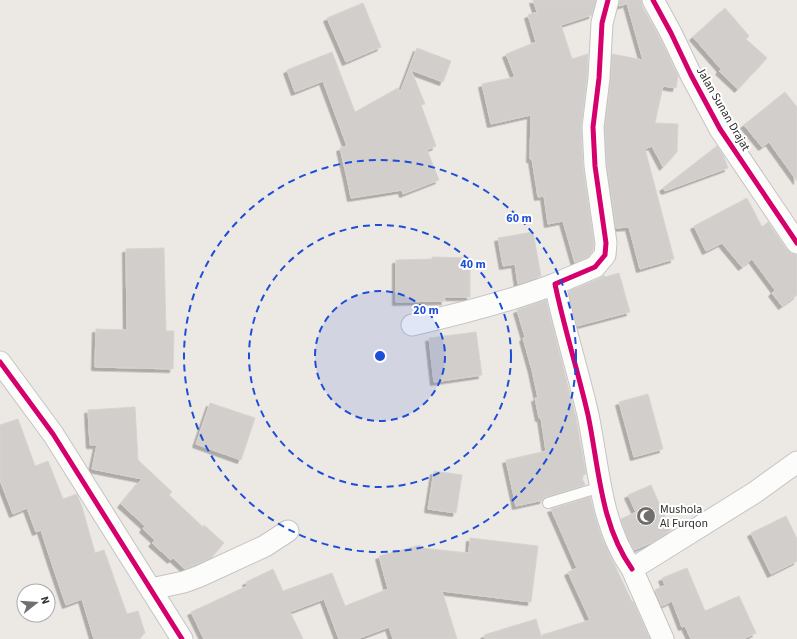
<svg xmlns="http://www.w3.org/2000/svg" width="797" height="639" font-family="'Source Sans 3',sans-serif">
  <defs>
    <filter id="shadow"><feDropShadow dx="-3.5" dy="3.5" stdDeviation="0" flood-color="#0004"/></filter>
  </defs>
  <rect width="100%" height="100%" fill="#ece8e4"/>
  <path fill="#d1cecb" stroke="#d7d4d0" filter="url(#shadow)" d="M 533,0 L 596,0 L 592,15 L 561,25 L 572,59 L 588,54 L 587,77 L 581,127 L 583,168 L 594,243 L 593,250 L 588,257 L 575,263 L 563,221 L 548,224 L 544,196 L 538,197 L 532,159 L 530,159 L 531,115 L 491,124 L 482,84 L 515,77 L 506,54 L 536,42 L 528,15 L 537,12 Z
    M 620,0 L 626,0 L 626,4 L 619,6 Z
    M 626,0 L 641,0 L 642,6 L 660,38 L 678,76 L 676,88 L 663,86 L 655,123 L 678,124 L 677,152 L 663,167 L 652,146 L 645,149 L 674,259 L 640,269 L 629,227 L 616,228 L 607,165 L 605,127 L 611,79 L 612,54 L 643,60 Z
    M 363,3 L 381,47 L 346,62 L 327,18 Z
    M 725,8 L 749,36 L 746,39 L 767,58 L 738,89 L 719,71 L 721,69 L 693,37 Z
    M 417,48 L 451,61 L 443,82 L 411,70 L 425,104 L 421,105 L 436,146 L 427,150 L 439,180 L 403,194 L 402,190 L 351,198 L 347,178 L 340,148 L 347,146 L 323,81 L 295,92 L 287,70 L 332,52 L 355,112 L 398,88 L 400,93 Z
    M 785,92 L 797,107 L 797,181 L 769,142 L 762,147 L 744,125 Z
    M 717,146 L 723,155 L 728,168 L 665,191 L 663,188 Z
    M 747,198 L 762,227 L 768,222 L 787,250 L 791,254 L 797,255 L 797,295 L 782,306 L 772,293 L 775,290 L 752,259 L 742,267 L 722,243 L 706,251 L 694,226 Z
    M 533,232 L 541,276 L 518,284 L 515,264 L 503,266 L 498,238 Z
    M 164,248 L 166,331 L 174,331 L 173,369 L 95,367 L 96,329 L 127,330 L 126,249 Z
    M 432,257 L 470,258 L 470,297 L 444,297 L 445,301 L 396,302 L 396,260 L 432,259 Z
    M 619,273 L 630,312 L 577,326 L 569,291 L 600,278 L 604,275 L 605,277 Z
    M 546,300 L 576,418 L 586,474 L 581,476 L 585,485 L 545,497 L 544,495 L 544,498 L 543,500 L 516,506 L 506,460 L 546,451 L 541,418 L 539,418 L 535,398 L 538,398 L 532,370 L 523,338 L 525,337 L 517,310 Z
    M 476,332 L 482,375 L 434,382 L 429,338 Z
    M 648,394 L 663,449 L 634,457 L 619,402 Z
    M 210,403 L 255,418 L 241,460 L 196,444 Z
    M 135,407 L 138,460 L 172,492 L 169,495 L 203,527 L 204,525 L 224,543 L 211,558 L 185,569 L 173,558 L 171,560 L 152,543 L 155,540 L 143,529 L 145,526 L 121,504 L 142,479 L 92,469 L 97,445 L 90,445 L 88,410 Z
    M 18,419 L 35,466 L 48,461 L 63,499 L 77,494 L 77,495 L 82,507 L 95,553 L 104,550 L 127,614 L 138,611 L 145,633 L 139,639 L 94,639 L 82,599 L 66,605 L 51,561 L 41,530 L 36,532 L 27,508 L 13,514 L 0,480 L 0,425 Z
    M 434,471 L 462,475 L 456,513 L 428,509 Z
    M 651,485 L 671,530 L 653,542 L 634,550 L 624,529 L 621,519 L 636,512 L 628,495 Z
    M 590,497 L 595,517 L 602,538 L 632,602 L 633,601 L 650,639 L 542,639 L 542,635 L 590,620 L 568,572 L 577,568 L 551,509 Z
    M 786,516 L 797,539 L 797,561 L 771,574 L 751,533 Z
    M 470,538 L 538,546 L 531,602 L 442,591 L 457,639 L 393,639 L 389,627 L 357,639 L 339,639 L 324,599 L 290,612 L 303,639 L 204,639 L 191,612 L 247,586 L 246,582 L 273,569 L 283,591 L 332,573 L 345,606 L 388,589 L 379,556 L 420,545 L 421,548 L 469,553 Z
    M 687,568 L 705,611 L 739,596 L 756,633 L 743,639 L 691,639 L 685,626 L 682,627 L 672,601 L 662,606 L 655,590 L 665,585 L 662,578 Z
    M 536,619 L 542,639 L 485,639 L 484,635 Z"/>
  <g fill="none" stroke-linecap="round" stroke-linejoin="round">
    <defs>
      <path id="service" d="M 548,503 L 601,487"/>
      <path id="minor" d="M 608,0 L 602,23 L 599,78 L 593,127 L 595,166 L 606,243 L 605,255 L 595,267 L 555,284 C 564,328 578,371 588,415 C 599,467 600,524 632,569
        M 653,0 L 671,33 L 691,75 L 720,129 L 797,243
        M 412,325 C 460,314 508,302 555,284
        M 0,362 L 53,434 L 182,639
        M 151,589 L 184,582 L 200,576 L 265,546 L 288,531
        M 663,639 L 632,569 L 754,493 L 797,462"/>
    </defs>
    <use href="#service" stroke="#c5c4c5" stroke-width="12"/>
    <use href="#minor" stroke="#c5c4c5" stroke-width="23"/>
    <use href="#service" stroke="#fcfcfb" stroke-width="10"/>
    <use href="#minor" stroke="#fcfcfb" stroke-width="21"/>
    <defs>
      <path id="cycleway" d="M 608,0 L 602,23 L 599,78 L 593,127 L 595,166 L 606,243 L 605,255 L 595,267 L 555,284 C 564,328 578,371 588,415 C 599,467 600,524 632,569
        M 653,0 L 671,33 L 691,75 L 720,129 L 797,243
        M 0,362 L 53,434 L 182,639"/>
    </defs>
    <use href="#cycleway" stroke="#fff" stroke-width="8"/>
    <use href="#cycleway" stroke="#d6006c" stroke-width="5"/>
  </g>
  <circle cx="380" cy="356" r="65" fill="#1d4ed8" fill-opacity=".12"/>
  <g fill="none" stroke="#1d4ed8" stroke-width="2" stroke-dasharray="7 5">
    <circle cx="380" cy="356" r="65"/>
    <circle cx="380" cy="356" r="131"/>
    <circle cx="380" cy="356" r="196"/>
  </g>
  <defs>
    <symbol id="mosque-disc" viewBox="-11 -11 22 22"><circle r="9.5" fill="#706f6e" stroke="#fff"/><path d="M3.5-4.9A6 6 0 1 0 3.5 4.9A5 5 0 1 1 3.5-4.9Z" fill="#fff"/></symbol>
  </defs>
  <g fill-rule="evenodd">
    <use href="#mosque-disc" x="635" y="505" width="22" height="22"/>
  </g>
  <g text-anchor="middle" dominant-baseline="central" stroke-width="4" stroke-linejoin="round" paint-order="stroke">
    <g font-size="12" fill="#2e2e2e" stroke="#fff">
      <text transform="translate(723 109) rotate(60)">Jalan Sunan Drajat</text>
    </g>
    <g font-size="12" fill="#2e2e2e" stroke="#fff" text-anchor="start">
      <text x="660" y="509">Mushola<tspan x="660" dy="14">Al Furqon</tspan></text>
    </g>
  </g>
  <circle cx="380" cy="356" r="6" fill="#1d4ed8" stroke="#fff" stroke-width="2"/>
  <g font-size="12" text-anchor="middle" font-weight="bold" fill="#1d4ed8" stroke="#fff" stroke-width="4" stroke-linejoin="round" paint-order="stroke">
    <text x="519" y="222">60 m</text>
    <text x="473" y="268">40 m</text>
    <text x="426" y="314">20 m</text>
  </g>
  <g transform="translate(36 603) rotate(73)"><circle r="19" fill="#ffffff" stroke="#ababab"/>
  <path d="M0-3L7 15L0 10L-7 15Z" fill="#706f6e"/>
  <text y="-6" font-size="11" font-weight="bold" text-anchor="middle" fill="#2e2e2e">N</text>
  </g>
</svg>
